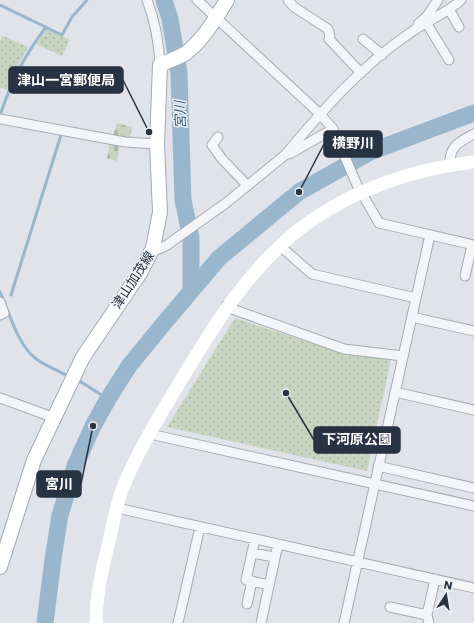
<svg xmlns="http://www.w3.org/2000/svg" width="474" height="623" font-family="Poppins,'Noto Sans JP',sans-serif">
  <defs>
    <pattern id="grass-dots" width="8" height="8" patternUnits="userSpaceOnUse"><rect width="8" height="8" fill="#c7d4c0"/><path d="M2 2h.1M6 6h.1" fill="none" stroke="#abb6a6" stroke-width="1.8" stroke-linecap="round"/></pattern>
    <pattern id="cemetery-stones" width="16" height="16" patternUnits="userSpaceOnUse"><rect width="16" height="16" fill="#c7d4c0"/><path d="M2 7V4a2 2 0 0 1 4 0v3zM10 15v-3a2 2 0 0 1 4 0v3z" fill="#abb6a6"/></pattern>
  </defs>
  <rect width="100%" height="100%" fill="#e0e4ea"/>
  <path fill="url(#grass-dots)" d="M 47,29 L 70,40 L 62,56 L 36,44 Z
    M 3,36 L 28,47 L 11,79 L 8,90 L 0,88 L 0,41 Z
    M 235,318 L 344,354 L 391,359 L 367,471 L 167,427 Z"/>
  <path fill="url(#cemetery-stones)" d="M 117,123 L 132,127 L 129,141 L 112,138 Z
    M 110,143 L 120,144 L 117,161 L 107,158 Z"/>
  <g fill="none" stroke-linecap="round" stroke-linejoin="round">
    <path stroke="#99b6cc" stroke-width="3" d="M 0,5 L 62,35 L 72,17 L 87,0
      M 0,115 C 13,78 23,58 46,27
      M 0,292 C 9,312 18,345 35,358 C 44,365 56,370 66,375
      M 11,295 L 61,135
      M 81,382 L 108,399"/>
    <path stroke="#99b6cc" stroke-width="17" d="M 164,0 L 170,19 L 179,73 L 183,200 L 191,238 L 191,291
      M 45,623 L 53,559 L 60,515 L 75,466 L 93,426 L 108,399 L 129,366 L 160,328 L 219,258 L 299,192 L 370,152 L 474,113"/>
    <defs>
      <path id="street" d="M 147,0 C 155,21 159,42 160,65
        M 197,0 L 320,114 L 333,129 L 357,185 L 379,223 L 474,245
        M 288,0 L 294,7 L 328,29 L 330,36 L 329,39 L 361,73
        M 449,9 L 459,27
        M 418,24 L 427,16 L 438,0
        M 427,24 L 449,60
        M 363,39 L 382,55
        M 0,119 L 125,142 L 157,144
        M 218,137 L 212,145 L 222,159 L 247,185
        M 285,155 C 322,111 362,65 410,33 C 426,21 446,14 461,0
        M 450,165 C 449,146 459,142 474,134
        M 280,246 L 312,274 L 416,298
        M 153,248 L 159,249 L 167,245 L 226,203 L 285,155 L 291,153 L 333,129
        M 465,276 L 472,245
        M 0,302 L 4,313 L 0,315
        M 227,305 L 232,309 L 344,349 L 403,356
        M 412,317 L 474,331
        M 395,392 L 474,410
        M 0,398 L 55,418
        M 150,434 L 474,506
        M 378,466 L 474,488
        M 117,508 L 474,588
        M 255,539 L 246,580 L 269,585
        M 252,553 L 275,557
        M 247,604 L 252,581
        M 390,607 L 427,615
        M 178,623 L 200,527
        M 261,623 L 278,544
        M 344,623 L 430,235
        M 429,623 L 427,615 L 435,579"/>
      <path id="primary" d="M 0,567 L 34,460 L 83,357 L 140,273 L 153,248 L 160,212 L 157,144 L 160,65 C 168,61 178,58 186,53 C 203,40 216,18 227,0"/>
    </defs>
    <use href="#street" stroke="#a5abb4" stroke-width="11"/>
    <use href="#primary" stroke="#9eaab6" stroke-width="16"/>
    <use href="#street" stroke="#f3f5f8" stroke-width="9"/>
    <path stroke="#fff" stroke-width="13" d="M 96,623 C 96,599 101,573 107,550 C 112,530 115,509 122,490 C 137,452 159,417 180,382 C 216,322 251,264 309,222 C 358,188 415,169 474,162"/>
    <use href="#primary" stroke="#fff" stroke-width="14"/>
  </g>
  <g text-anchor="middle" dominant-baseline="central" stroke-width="3" stroke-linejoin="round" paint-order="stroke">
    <g font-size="13" fill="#273342" stroke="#eff3f7">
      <text transform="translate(133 280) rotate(-57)">津山加茂線</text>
    </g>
    <g font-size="14" font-style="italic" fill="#2f5678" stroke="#eff3f7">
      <text transform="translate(180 115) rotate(-92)">宮川</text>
    </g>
  </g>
  <path fill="none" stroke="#273342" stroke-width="1.5" d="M149 132L123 80M299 192L324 144M286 393L314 440M93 426L81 484"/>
  <g fill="#273342" stroke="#eff3f7" stroke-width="1.5">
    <circle cx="149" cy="132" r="4"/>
    <circle cx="299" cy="192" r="4"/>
    <circle cx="286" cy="393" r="4"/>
    <circle cx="93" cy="426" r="4"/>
  </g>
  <g fill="#273342" stroke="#273342" stroke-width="1.5">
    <rect x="9" y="67" width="114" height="26" rx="4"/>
    <rect x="324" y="131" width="58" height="26" rx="4"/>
    <rect x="314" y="427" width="86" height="26" rx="4"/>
    <rect x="37" y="471" width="44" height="26" rx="4"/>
  </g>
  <g font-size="14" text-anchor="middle" font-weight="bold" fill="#fff">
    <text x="66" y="85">津山一宮郵便局</text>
    <text x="353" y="148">横野川</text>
    <text x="357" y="444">下河原公園</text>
    <text x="59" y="489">宮川</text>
  </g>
  <g transform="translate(446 595) rotate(12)" stroke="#eff3f7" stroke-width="3" paint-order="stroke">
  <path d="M0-3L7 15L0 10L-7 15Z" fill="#273342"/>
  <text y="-6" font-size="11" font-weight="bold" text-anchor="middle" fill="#273342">N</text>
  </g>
</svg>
